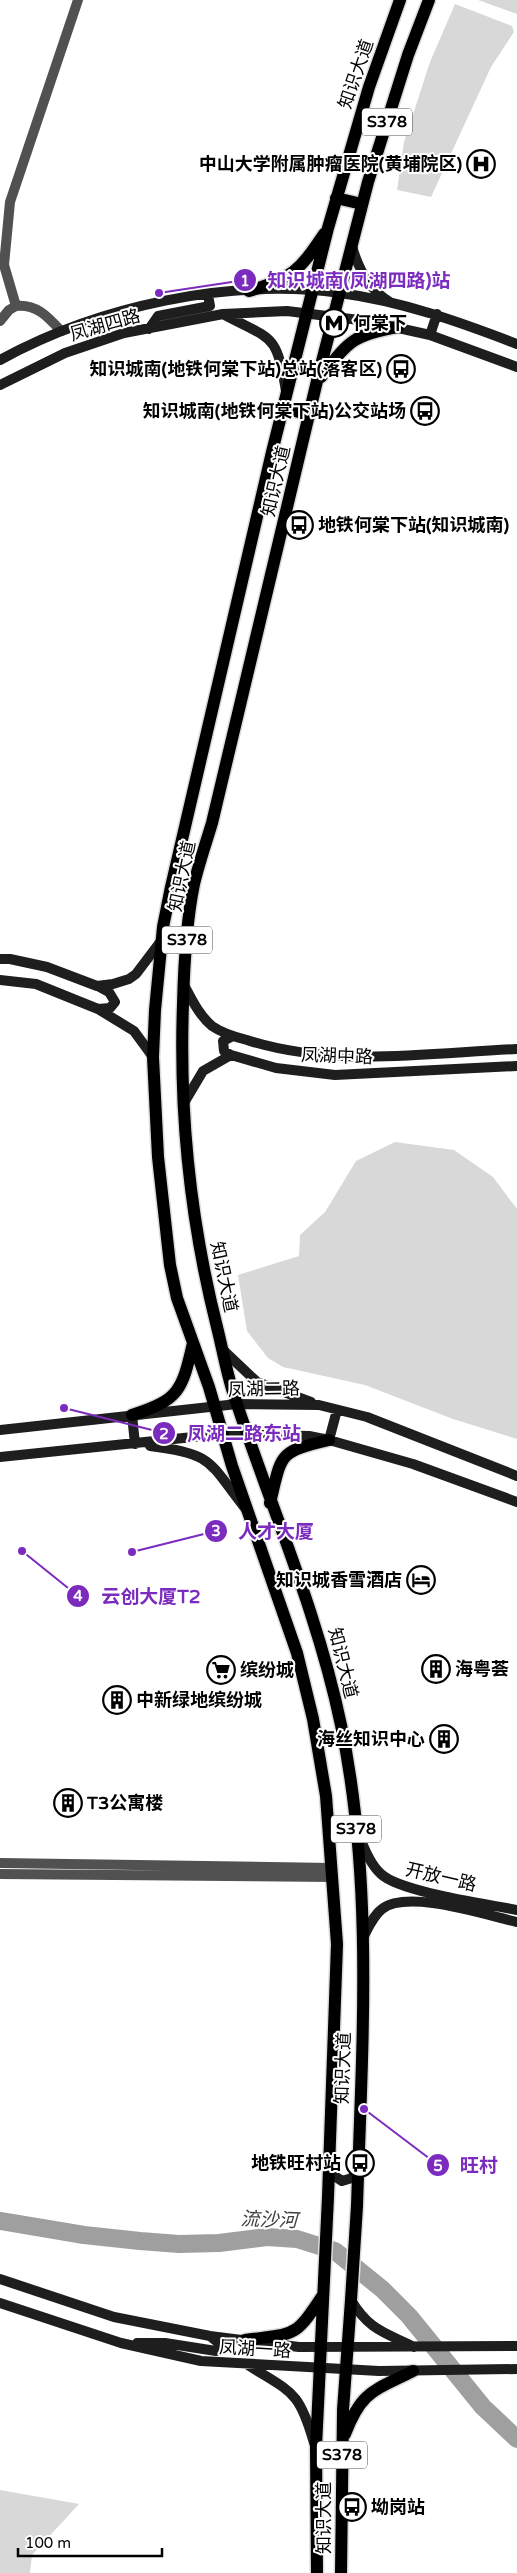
<svg xmlns="http://www.w3.org/2000/svg" width="517" height="2573" font-family="'Varela Round','Noto Sans SC',sans-serif">
  <rect width="100%" height="100%" fill="#fff"/>
  <path fill="#d8d8d8" d="M 478,0 L 517,0 L 517,14 Z
    M 455,4 L 512,26 L 514,32 L 491,67 L 431,197 L 397,190 L 404,142 L 430,62 Z
    M 395,1142 L 454,1150 L 493,1177 L 517,1209 L 517,1439 L 453,1419 L 365,1385 L 283,1367 L 268,1358 L 247,1331 L 238,1275 L 299,1256 L 300,1235 L 325,1212 L 356,1161 Z
    M 0,2490 L 79,2504 L 32,2555 L 30,2573 L 0,2573 Z"/>
  <g fill="none" stroke-linecap="round" stroke-linejoin="round">
    <path stroke="#9f9f9f" stroke-width="18" d="M 0,2221 L 84,2235 L 140,2241 L 179,2244 L 219,2243 L 267,2237 L 297,2239 L 335,2251 L 382,2289 L 409,2316 L 483,2407 L 517,2439"/>
    <defs>
      <path id="primary" d="M 336,198 L 362,204
        M 249,291 C 293,278 299,271 324,234
        M 321,377 C 349,341 352,335 398,327
        M 284,408 L 310,415
        M 132,1415 C 179,1400 182,1391 193,1343
        M 270,1503 C 282,1453 278,1452 329,1440
        M 357,2206 C 362,2046 374,1883 341,1725 C 317,1609 268,1501 232,1389 C 226,1369 222,1347 217,1327 C 190,1220 179,1114 183,1004 C 184,964 186,923 194,884 C 199,863 206,843 212,823 L 317,381 L 368,182 L 408,55 L 429,0
        M 245,2340 C 296,2333 294,2339 323,2295
        M 345,2434 C 362,2390 374,2391 413,2371
        M 317,2573 L 316,2447 L 328,2197 L 337,1944 L 326,1796 L 313,1719 L 297,1653 L 232,1466 L 209,1387 L 177,1298 L 170,1265 L 158,1157 L 153,1057 L 155,1010 L 163,927 L 171,887 L 272,452 L 328,228 L 369,87 L 400,0
        M 341,2573 L 343,2410 L 351,2300"/>
    </defs>
    <use href="#primary" stroke="#dbdbdb" stroke-width="15"/>
    <path stroke="#515151" stroke-width="10" d="M 16,306 C 37,304 48,317 61,331
      M 0,321 L 9,310 L 16,306 L 4,265 L 10,202 L 78,0
      M 0,1863 L 332,1868
      M 0,1874 L 333,1877"/>
    <path stroke="#1e1e1e" stroke-width="10" d="M 352,246 C 358,268 369,290 390,302
      M 223,314 C 273,341 276,332 286,391
      M 149,329 L 158,316 L 210,306 L 208,295
      M 430,335 L 437,314
      M 0,360 C 98,306 229,278 340,293 C 401,301 460,322 517,344
      M 0,385 L 65,353 L 124,333 L 223,314 L 287,311 L 367,321 L 430,335 L 517,367
      M 0,959 L 10,959 L 47,967 L 97,986 L 113,984 L 129,979 L 136,974 L 161,941
      M 0,980 L 36,984 L 98,1009 L 134,1031 L 153,1057
      M 184,985 C 192,1000 199,1015 212,1026 C 222,1033 235,1037 247,1040 C 334,1068 428,1053 517,1049
      M 98,986 L 109,992 L 115,1002 L 110,1008 L 98,1009
      M 231,1055 L 224,1051 L 223,1041 L 233,1036
      M 184,1103 L 203,1071 L 231,1055 L 276,1068 L 335,1075 L 517,1066
      M 222,1349 L 257,1382 L 311,1402
      M 132,1415 L 135,1444
      M 0,1430 L 237,1404 L 319,1405 L 367,1417 L 517,1476
      M 329,1440 L 337,1410
      M 150,1446 C 214,1454 208,1461 245,1508
      M 0,1457 L 222,1434 L 309,1436 L 329,1440 L 413,1464 L 517,1502
      M 360,1838 C 365,1850 371,1865 381,1874 C 400,1892 487,1904 517,1910
      M 363,1938 C 368,1928 373,1916 382,1909 C 408,1889 485,1915 517,1922
      M 330,2166 L 333,2175 L 342,2181 L 352,2178 L 358,2167
      M 0,2279 L 114,2317 L 210,2336 L 299,2347 L 517,2346
      M 351,2300 C 369,2330 384,2332 414,2347
      M 0,2303 L 121,2343 L 201,2361 L 379,2371 L 517,2369
      M 137,2343 L 165,2343 L 216,2351 L 220,2344 L 210,2336
      M 248,2365 C 292,2393 299,2390 314,2443"/>
    <use href="#primary" stroke="#000" stroke-width="12"/>
    <defs>
      <path id="primary-bridge" d="M 351,2300 L 357,2206"/>
    </defs>
    <use href="#primary-bridge" stroke="#dbdbdb" stroke-width="15" stroke-linecap="butt"/>
    <use href="#primary-bridge" stroke="#000" stroke-width="12"/>
  </g>
  <defs>
    <symbol id="hospital-ring" viewBox="-11 -11 22 22"><circle r="9.5" fill="#fff" stroke="#000" stroke-width="1.5"/><path d="M-5-5h3v3.5h4V-5h3V5h-3V1.5h-4V5h-3Z" fill="#000"/></symbol>
    <symbol id="metro-ring" viewBox="-11 -11 22 22"><circle r="9.5" fill="#fff" stroke="#000" stroke-width="1.5"/><path d="M-5.5 5V-5H-3L0 0L3-5H5.5V5H3V-.5L0 4L-3-.5V5Z" fill="#000"/></symbol>
    <symbol id="bus-ring" viewBox="-11 -11 22 22"><circle r="9.5" fill="#fff" stroke="#000" stroke-width="1.5"/><path d="M-5-6H5V4H4V6H2V4H-2V6H-4V4H-5ZM-3.5-4V0h7V-4ZM-3.5 1.2v1.5H-2V1.2ZM2 1.2v1.5H3.5V1.2Z" fill="#000"/></symbol>
    <symbol id="hotel-ring" viewBox="-11 -11 22 22"><circle r="9.5" fill="#fff" stroke="#000" stroke-width="1.5"/><path d="M-6-4.5h1.5V1H6V5H4.5V3h-9V5H-6ZM-4 0a1.8 1.8 0 1 1 3.6 0ZM.5 0V-2.5h3Q6-2.5 6 0Z" fill="#000"/></symbol>
    <symbol id="building-ring" viewBox="-11 -11 22 22"><circle r="9.5" fill="#fff" stroke="#000" stroke-width="1.5"/><path d="M-4-6H4V6H1V3H-1V6H-4ZM-2.5-4.3h1.7v1.8h-1.7ZM.8-4.3h1.7v1.8H.8ZM-2.5-1h1.7V.8h-1.7ZM.8-1h1.7V.8H.8Z" fill="#000"/></symbol>
    <symbol id="supermarket-ring" viewBox="-11 -11 22 22"><circle r="9.5" fill="#fff" stroke="#000" stroke-width="1.5"/><path d="M-6-5.5h2.5l.6 2H6L4.5 2H-2.5L-4.4-4H-6ZM-1.5 3.2a1.3 1.3 0 1 0 .1 0ZM3 3.2a1.3 1.3 0 1 0 .1 0Z" fill="#000"/></symbol>
  </defs>
  <g fill-rule="evenodd">
    <use href="#hospital-ring" x="465" y="148" width="32" height="32"/>
    <use href="#metro-ring" x="318" y="307" width="32" height="32"/>
    <use href="#bus-ring" x="385" y="353" width="32" height="32"/>
    <use href="#bus-ring" x="409" y="395" width="32" height="32"/>
    <use href="#bus-ring" x="283" y="509" width="32" height="32"/>
    <use href="#hotel-ring" x="405" y="1564" width="32" height="32"/>
    <use href="#building-ring" x="420" y="1653" width="32" height="32"/>
    <use href="#supermarket-ring" x="205" y="1654" width="32" height="32"/>
    <use href="#building-ring" x="101" y="1684" width="32" height="32"/>
    <use href="#building-ring" x="428" y="1723" width="32" height="32"/>
    <use href="#building-ring" x="52" y="1787" width="32" height="32"/>
    <use href="#bus-ring" x="344" y="2147" width="32" height="32"/>
    <use href="#bus-ring" x="336" y="2491" width="32" height="32"/>
  </g>
  <g text-anchor="middle" dominant-baseline="central" stroke-width="4" stroke-linejoin="round" paint-order="stroke">
    <g fill="#fff" stroke="#4c4c4c" stroke-width="1">
      <rect x="362" y="108.5" width="50" height="27" rx="4"/>
      <rect x="162" y="926.5" width="50" height="27" rx="4"/>
      <rect x="331" y="1815.5" width="50" height="27" rx="4"/>
      <rect x="317" y="2441.5" width="50" height="27" rx="4"/>
    </g>
    <g font-size="16" font-weight="bold" fill="#000">
      <text x="387" y="122">S378</text>
      <text x="187" y="940">S378</text>
      <text x="356" y="1829">S378</text>
      <text x="342" y="2455">S378</text>
    </g>
    <g font-size="18" fill="#000" stroke="#fff">
      <text transform="translate(356 74) rotate(-71)">知识大道</text>
      <text transform="translate(105 325) rotate(-16)">凤湖四路</text>
      <text transform="translate(276 481) rotate(-77)">知识大道</text>
      <text transform="translate(182 876) rotate(-78)">知识大道</text>
      <text transform="translate(337 1056) rotate(2)">凤湖中路</text>
      <text transform="translate(224 1277) rotate(78)">知识大道</text>
      <text transform="translate(264 1389) rotate(-1)">凤湖二路</text>
      <text transform="translate(343 1663) rotate(76)">知识大道</text>
      <text transform="translate(441 1877) rotate(13)">开放一路</text>
      <text transform="translate(343 2068) rotate(-88)">知识大道</text>
      <text transform="translate(255 2349) rotate(3)">凤湖一路</text>
      <text transform="translate(324 2518) rotate(-90)">知识大道</text>
    </g>
    <g font-size="18" font-weight="bold" fill="#000" stroke="#fff" text-anchor="start">
      <text x="462" y="164" text-anchor="end">中山大学附属肿瘤医院(黄埔院区)</text>
      <text x="353" y="323">何棠下</text>
      <text x="382" y="369" text-anchor="end">知识城南(地铁何棠下站)总站(落客区)</text>
      <text x="406" y="411" text-anchor="end">知识城南(地铁何棠下站)公交站场</text>
      <text x="318" y="525">地铁何棠下站(知识城南)</text>
      <text x="402" y="1580" text-anchor="end">知识城香雪酒店</text>
      <text x="455" y="1669">海粤荟</text>
      <text x="240" y="1670">缤纷城</text>
      <text x="136" y="1700">中新绿地缤纷城</text>
      <text x="425" y="1739" text-anchor="end">海丝知识中心</text>
      <text x="87" y="1803">T3公寓楼</text>
      <text x="341" y="2163" text-anchor="end">地铁旺村站</text>
      <text x="371" y="2507">坳岗站</text>
    </g>
    <g font-size="19" font-style="italic" fill="#404040" stroke="#fff">
      <text transform="translate(269 2220) rotate(2)">流沙河</text>
    </g>
  </g>
  <path fill="none" stroke="#7b2cbf" stroke-width="2" d="M159 293L245 280M64 1408L164 1433M132 1552L216 1531M22 1551L78 1596M364 2109L438 2165"/>
  <g fill="#7b2cbf" stroke="#fff" stroke-width="2">
    <circle cx="159" cy="293" r="5"/>
    <circle cx="64" cy="1408" r="5"/>
    <circle cx="132" cy="1552" r="5"/>
    <circle cx="22" cy="1551" r="5"/>
    <circle cx="364" cy="2109" r="5"/>
    <circle cx="245" cy="280" r="12"/>
    <circle cx="164" cy="1433" r="12"/>
    <circle cx="216" cy="1531" r="12"/>
    <circle cx="78" cy="1596" r="12"/>
    <circle cx="438" cy="2165" r="12"/>
  </g>
  <g font-size="15" text-anchor="middle" font-weight="bold" fill="#fff">
    <text x="245" y="286">1</text>
    <text x="164" y="1439">2</text>
    <text x="216" y="1536">3</text>
    <text x="78" y="1601">4</text>
    <text x="438" y="2171">5</text>
  </g>
  <g font-size="19" text-anchor="middle" font-weight="bold" fill="#7b2cbf" stroke="#fff" stroke-width="4" stroke-linejoin="round" paint-order="stroke">
    <text x="359" y="287">知识城南(凤湖四路)站</text>
    <text x="244" y="1440">凤湖二路东站</text>
    <text x="276" y="1538">人才大厦</text>
    <text x="151" y="1603">云创大厦T2</text>
    <text x="479" y="2172">旺村</text>
  </g>
  <path d="M18 2548v8h144v-8" fill="none" stroke="#000000" stroke-width="2.5"/>
  <text x="25" y="2548" font-size="15" fill="#000000" stroke="#ffffff" stroke-width="4" paint-order="stroke">100 m</text>
</svg>
